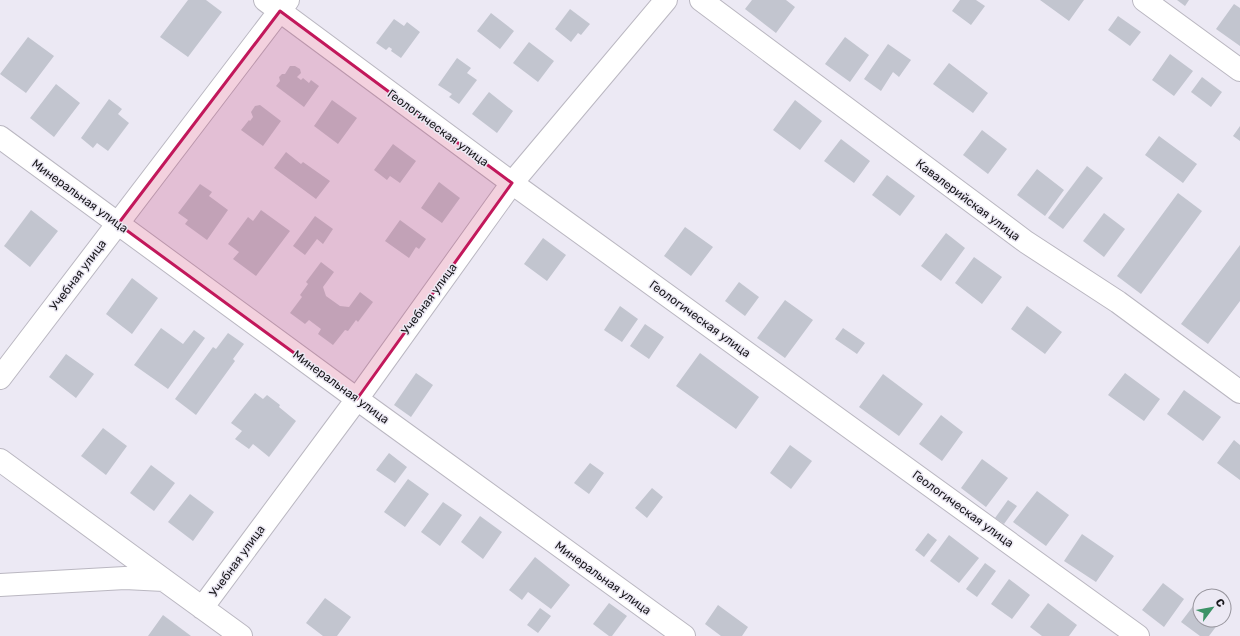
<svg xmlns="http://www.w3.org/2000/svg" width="1240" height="636" font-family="Rubik,sans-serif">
  <rect width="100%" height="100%" fill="#ece9f4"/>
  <path fill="#c2c5cf" d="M 188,0 L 206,0 L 222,12 L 188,57 L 160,37 Z
    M 752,0 L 786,0 L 795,7 L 776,33 L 745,9 Z
    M 960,0 L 976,0 L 985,6 L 971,25 L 952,11 Z
    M 1040,0 L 1084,0 L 1069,21 Z
    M 1177,0 L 1189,0 L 1185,6 Z
    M 1234,4 L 1240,8 L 1240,46 L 1216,29 Z
    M 570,9 L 590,24 L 581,35 L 578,33 L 571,42 L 555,29 Z
    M 491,13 L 514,31 L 500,49 L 477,31 Z
    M 1118,16 L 1141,32 L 1130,46 L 1108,30 Z
    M 394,19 L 404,26 L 407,22 L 420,32 L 401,58 L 391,51 L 392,49 L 389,47 L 386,50 L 376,43 Z
    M 28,37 L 54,56 L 26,93 L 0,74 Z
    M 845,37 L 869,55 L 850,82 L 825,64 Z
    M 529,42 L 554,61 L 538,82 L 513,63 Z
    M 888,44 L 911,60 L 899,77 L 893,72 L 881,91 L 864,79 Z
    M 1170,54 L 1193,71 L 1174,96 L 1152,80 Z
    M 457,58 L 471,68 L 467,73 L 477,80 L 459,104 L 449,97 L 452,94 L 438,85 Z
    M 949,63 L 988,93 L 973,113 L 933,84 Z
    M 290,66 L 295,66 L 300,69 L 301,73 L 297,77 L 301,80 L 303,78 L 309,83 L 311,80 L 319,86 L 304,107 L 276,86 L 280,81 L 279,77 L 282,74 L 285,74 Z
    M 1202,77 L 1222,92 L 1211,107 L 1191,92 Z
    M 56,84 L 80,103 L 54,137 L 30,118 Z
    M 489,92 L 513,111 L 497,133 L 472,114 Z
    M 109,99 L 122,109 L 118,114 L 129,123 L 108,151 L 97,143 L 93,148 L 81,138 Z
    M 332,100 L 357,118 L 338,144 L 314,126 Z
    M 795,100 L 822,121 L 800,150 L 773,130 Z
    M 260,105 L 281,121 L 263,146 L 241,130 L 249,120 L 250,121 L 253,117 L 251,112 L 255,106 Z
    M 1240,126 L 1240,141 L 1233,136 Z
    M 982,130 L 1007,149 L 988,174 L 963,155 Z
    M 1159,136 L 1197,164 L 1183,183 L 1145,155 Z
    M 841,139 L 870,161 L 854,183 L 824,161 Z
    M 393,144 L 416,161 L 400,183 L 390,176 L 387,180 L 374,170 Z
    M 286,152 L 301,164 L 303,162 L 330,181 L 316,199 L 274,168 Z
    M 1087,166 L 1103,178 L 1063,229 L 1048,218 Z
    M 1037,169 L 1064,190 L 1045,216 L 1017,195 Z
    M 887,175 L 915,196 L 900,216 L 872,195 Z
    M 439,182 L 460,198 L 442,223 L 421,208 Z
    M 200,184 L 212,192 L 209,196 L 228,210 L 207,240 L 185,224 L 188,220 L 178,213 Z
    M 1178,193 L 1202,211 L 1141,294 L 1117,276 Z
    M 31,210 L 58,231 L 30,267 L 4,246 Z
    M 261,210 L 290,231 L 256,276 L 233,259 L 239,252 L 228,244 L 248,217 L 253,221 Z
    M 1104,213 L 1125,229 L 1104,257 L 1083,241 Z
    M 315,216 L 333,229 L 323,244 L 317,239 L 305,255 L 293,246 Z
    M 400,220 L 426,239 L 419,249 L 416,247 L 409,258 L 385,241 Z
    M 685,227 L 713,247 L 691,276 L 664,256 Z
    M 946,233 L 965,248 L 941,281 L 921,266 Z
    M 543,238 L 566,255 L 547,281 L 524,264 Z
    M 1240,245 L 1240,301 L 1208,344 L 1181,324 Z
    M 974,257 L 1002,277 L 982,304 L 955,283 Z
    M 321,262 L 334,272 L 323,287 L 326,296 L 340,306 L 349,307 L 360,292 L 373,302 L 358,322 L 356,320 L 348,331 L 345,330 L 333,345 L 318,334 L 321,329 L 309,320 L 305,324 L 290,313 L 302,297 L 300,295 L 308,284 L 306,282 Z
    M 132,278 L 158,298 L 132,334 L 106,314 Z
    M 739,282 L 759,297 L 745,316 L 725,301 Z
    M 785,300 L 813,320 L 785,358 L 757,338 Z
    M 620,306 L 638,319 L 622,342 L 604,330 Z
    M 1027,306 L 1062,332 L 1045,354 L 1011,329 Z
    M 645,324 L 664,337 L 649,359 L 630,346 Z
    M 161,328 L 183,344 L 194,330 L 205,338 L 168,389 L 134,365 Z
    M 843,328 L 865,343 L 857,354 L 835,339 Z
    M 228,333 L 244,344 L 233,359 L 235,361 L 196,415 L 175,399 L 213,347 L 216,349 Z
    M 700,353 L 759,397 L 736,429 L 676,386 Z
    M 66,354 L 94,374 L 76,398 L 49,377 Z
    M 416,373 L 433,385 L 411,417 L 394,405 Z
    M 1125,373 L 1160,399 L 1144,421 L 1108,395 Z
    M 883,374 L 923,404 L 899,436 L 859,407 Z
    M 1184,390 L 1221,417 L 1203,441 L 1167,414 Z
    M 255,393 L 263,399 L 267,395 L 280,405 L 279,407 L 296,421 L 269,457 L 253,444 L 249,449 L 235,439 L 242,431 L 231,423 Z
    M 941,415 L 963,432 L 942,461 L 919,444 Z
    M 103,428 L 127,446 L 106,475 L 81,456 Z
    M 1234,440 L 1240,445 L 1240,480 L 1217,463 Z
    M 790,445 L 812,461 L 791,489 L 770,473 Z
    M 389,453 L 407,467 L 395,483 L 376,470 Z
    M 982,459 L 1008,478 L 986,507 L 961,488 Z
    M 590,463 L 604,473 L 589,494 L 574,483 Z
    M 151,465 L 175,483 L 154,511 L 130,493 Z
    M 408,479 L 429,494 L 405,527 L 384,512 Z
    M 652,488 L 663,497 L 647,518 L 635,508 Z
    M 1037,491 L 1069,515 L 1046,546 L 1013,522 Z
    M 190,494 L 214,512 L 193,541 L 168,522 Z
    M 1008,500 L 1017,506 L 1004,524 L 995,518 Z
    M 443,502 L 462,515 L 440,546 L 421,532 Z
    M 480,516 L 502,532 L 483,559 L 461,542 Z
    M 928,533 L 937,540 L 924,557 L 915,550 Z
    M 1082,534 L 1114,556 L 1096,582 L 1064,561 Z
    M 949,535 L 979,558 L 959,583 L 930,561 Z
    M 535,557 L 570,585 L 551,609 L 528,592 L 522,600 L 509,590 Z
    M 985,563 L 996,571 L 977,597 L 966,589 Z
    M 1009,579 L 1030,595 L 1012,619 L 991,604 Z
    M 1163,583 L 1184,599 L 1164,627 L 1142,610 Z
    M 1200,597 L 1200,620 L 1221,620 L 1209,636 L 1200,636 L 1181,622 Z
    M 325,598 L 351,617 L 337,636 L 323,636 L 306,623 Z
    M 609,603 L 627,616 L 612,636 L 609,636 L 593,624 Z
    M 1048,603 L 1077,625 L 1069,636 L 1042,636 L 1030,627 Z
    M 718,605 L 748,627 L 742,636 L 721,636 L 705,624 Z
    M 540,608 L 551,616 L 538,633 L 527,625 Z
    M 163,615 L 191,636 L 148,636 Z"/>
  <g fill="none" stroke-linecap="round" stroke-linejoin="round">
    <defs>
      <path id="minor" d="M 265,0 L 512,183 L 1138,636
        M 701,0 L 1026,242 L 1118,302 L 1240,392
        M 1144,0 L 1240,70
        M 0,137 L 357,399 L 684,636
        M 0,378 L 288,0
        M 0,460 L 164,580
        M 0,585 L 125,578 L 164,580 L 241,636
        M 202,608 L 357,399 L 512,183 L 666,0"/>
    </defs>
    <use href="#minor" stroke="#bab7c1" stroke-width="24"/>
    <use href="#minor" stroke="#fff" stroke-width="22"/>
  </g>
  <path fill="#c2185b" fill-opacity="0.2" stroke="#c2185b" stroke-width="3" stroke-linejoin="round" d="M 280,11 L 512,183 L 357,399 L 118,224 Z"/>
  <g text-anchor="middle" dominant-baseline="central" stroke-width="3" stroke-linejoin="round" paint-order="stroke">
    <g font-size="12" fill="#18171b" stroke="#ece9f4">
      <text transform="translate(438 128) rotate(36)">Геологическая улица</text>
      <text transform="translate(80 196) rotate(36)">Минеральная улица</text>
      <text transform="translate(968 200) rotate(37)">Кавалерийская улица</text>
      <text transform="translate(78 275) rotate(-53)">Учебная улица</text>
      <text transform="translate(429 299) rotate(-54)">Учебная улица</text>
      <text transform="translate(700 319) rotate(36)">Геологическая улица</text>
      <text transform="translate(341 387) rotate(36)">Минеральная улица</text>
      <text transform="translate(963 509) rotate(36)">Геологическая улица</text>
      <text transform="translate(237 561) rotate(-54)">Учебная улица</text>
      <text transform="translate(603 578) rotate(36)">Минеральная улица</text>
    </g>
  </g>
  <g transform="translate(1212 608) rotate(58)"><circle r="19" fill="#ece9f4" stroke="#97959d"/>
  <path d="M0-3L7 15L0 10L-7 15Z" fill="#3c9367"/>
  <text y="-6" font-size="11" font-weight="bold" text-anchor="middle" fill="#18171b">С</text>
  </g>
</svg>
